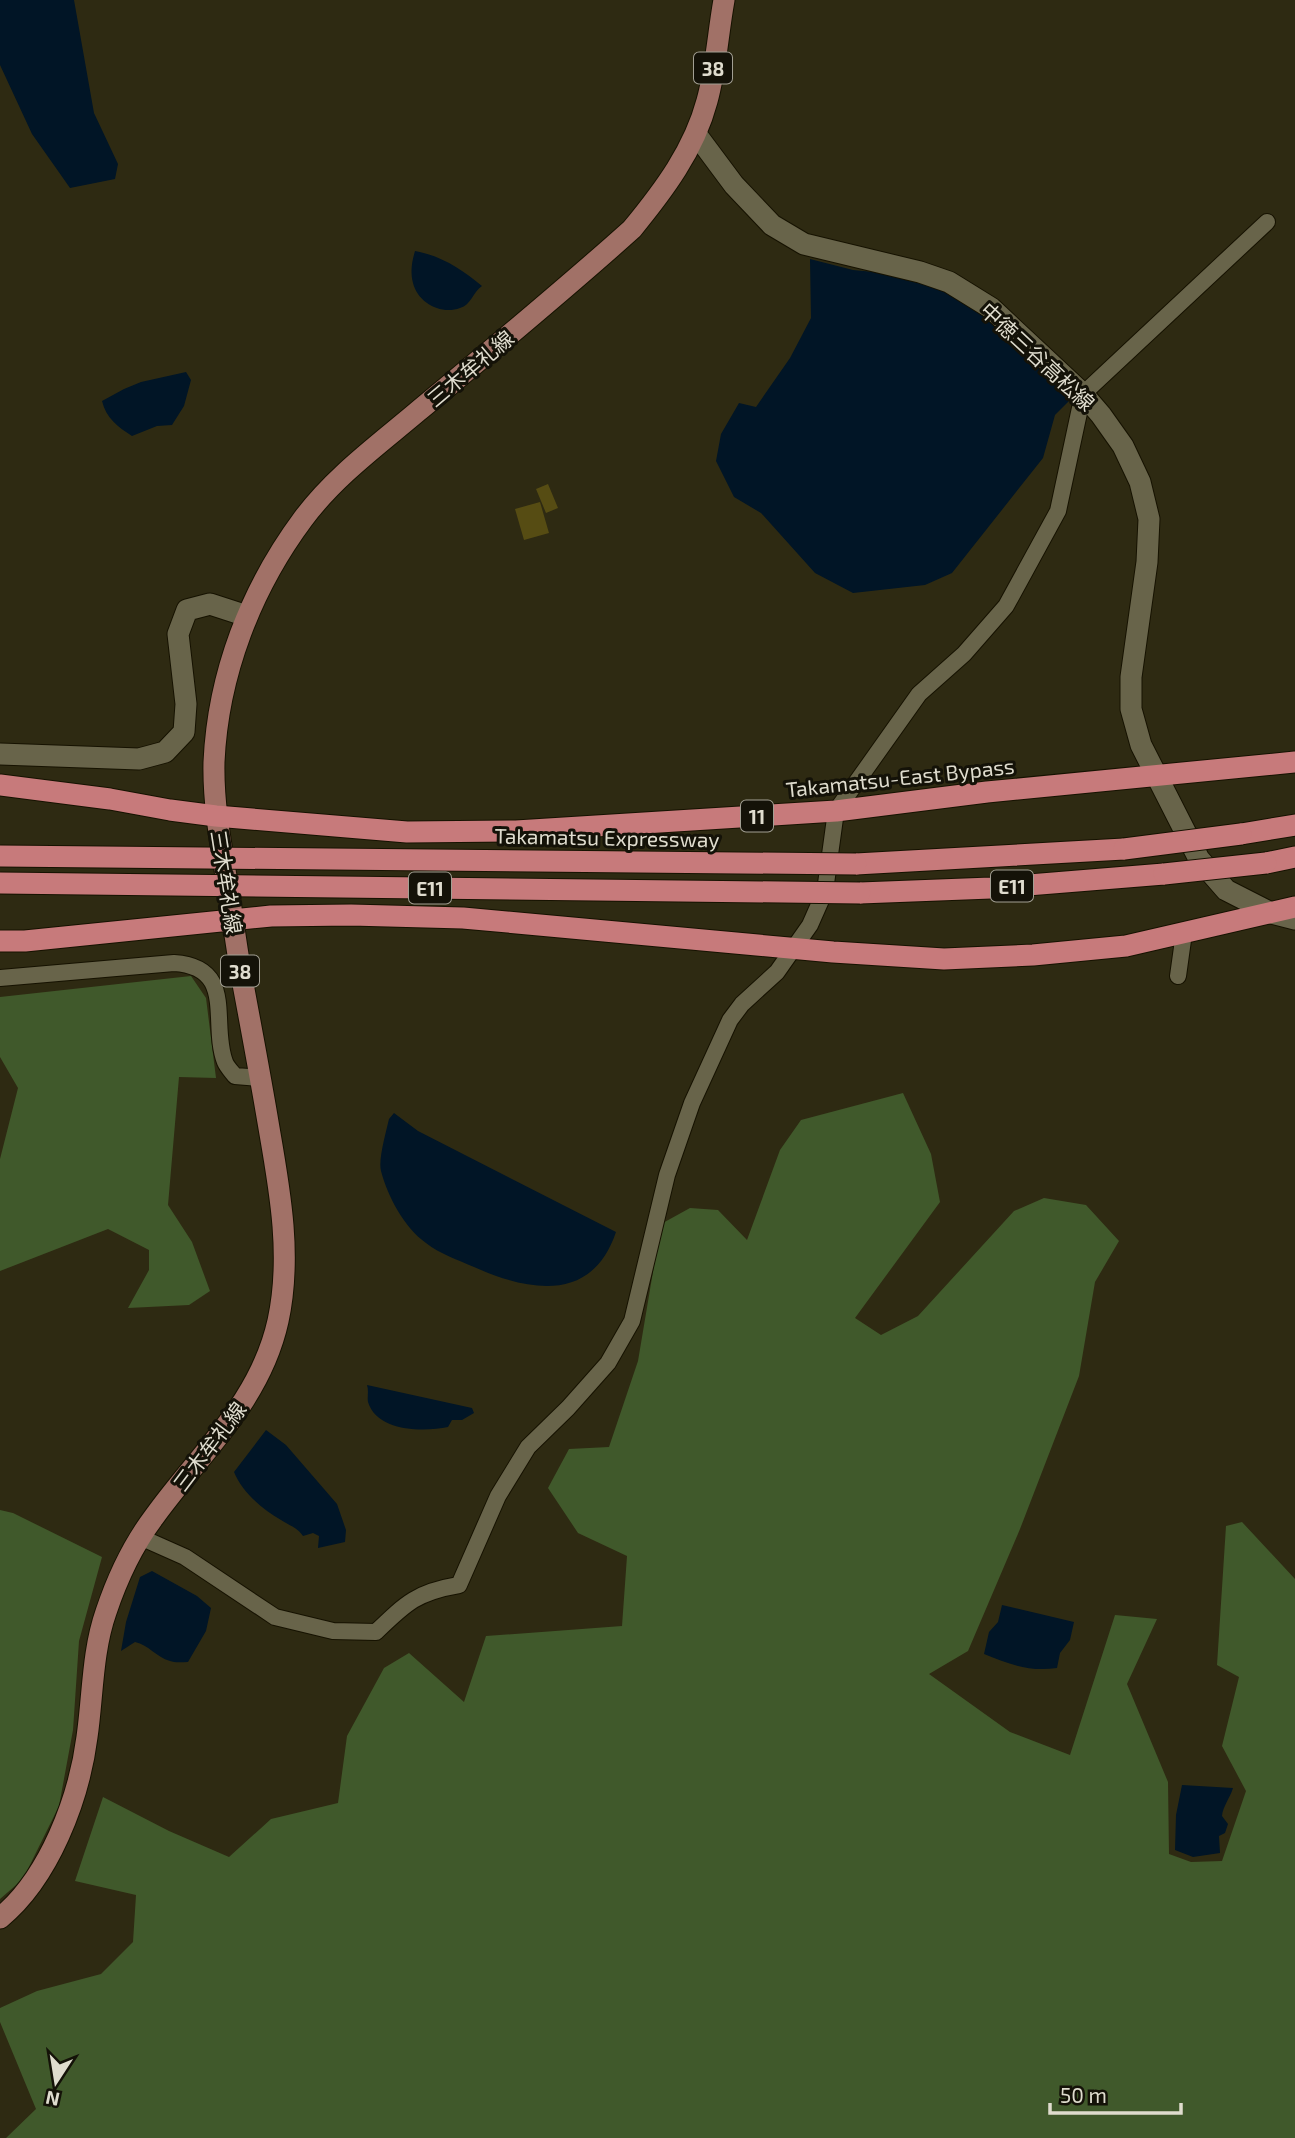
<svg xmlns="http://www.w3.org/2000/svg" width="1295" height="2138" font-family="'Exo 2','Noto Sans JP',sans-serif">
  <rect width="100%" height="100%" fill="#2e2a12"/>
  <path fill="#40592b" d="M 191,976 L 206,998 L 216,1078 L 179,1077 L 168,1205 L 192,1242 L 210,1291 L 189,1305 L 128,1308 L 149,1270 L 149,1250 L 108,1229 L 0,1271 L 0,1159 L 18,1088 L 0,1057 L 0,997 Z
    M 903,1093 L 931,1154 L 940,1202 L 855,1318 L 881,1335 L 918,1316 L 1014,1211 L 1044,1198 L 1086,1205 L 1119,1241 L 1095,1282 L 1079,1376 L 1020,1529 L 968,1651 L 929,1674 L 1010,1732 L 1070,1755 L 1115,1615 L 1157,1619 L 1127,1684 L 1168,1782 L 1169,1854 L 1191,1862 L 1222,1861 L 1246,1791 L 1222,1746 L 1239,1677 L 1217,1665 L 1226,1526 L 1242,1522 L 1295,1579 L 1295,2138 L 6,2138 L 36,2109 L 0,2022 L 0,2008 L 37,1991 L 101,1974 L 133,1942 L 136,1895 L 75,1881 L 103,1797 L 169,1831 L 229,1857 L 271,1819 L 338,1803 L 347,1736 L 384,1668 L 409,1653 L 464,1702 L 486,1636 L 622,1626 L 627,1556 L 578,1533 L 548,1488 L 569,1449 L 609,1447 L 638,1361 L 661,1224 L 690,1208 L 718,1210 L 747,1240 L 780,1150 L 801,1120 Z
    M 0,1510 L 13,1513 L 102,1557 L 79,1641 L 73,1730 L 59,1806 L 23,1879 L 0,1899 Z"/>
  <path fill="#011526" d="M 0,0 L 74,0 L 94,113 L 118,164 L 115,179 L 70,188 L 32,134 L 0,65 Z
    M 415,251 C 442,256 461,269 482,286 C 473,292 471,305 460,308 C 441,315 418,303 413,283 C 410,272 412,261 415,251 Z
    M 810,259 L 853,270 L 895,274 L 940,286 L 989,312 L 1073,397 L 1055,415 L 1043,458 L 952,573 L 925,585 L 853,593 L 815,573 L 761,513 L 734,497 L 716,461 L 721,434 L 739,403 L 756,407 L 790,358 L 811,318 Z
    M 186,372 L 191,380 L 184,406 L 172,425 L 157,426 L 132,436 C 118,427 106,418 102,401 L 124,389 L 141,382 Z
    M 394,1113 L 418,1131 L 616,1232 C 592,1303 530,1292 474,1267 C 458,1260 440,1254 426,1243 C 404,1227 388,1197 381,1171 C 378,1160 386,1132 389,1119 Z
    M 367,1385 L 472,1408 L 474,1413 L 462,1420 L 452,1420 L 448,1427 C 424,1432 377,1432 368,1402 C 367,1397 369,1391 367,1385 Z
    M 266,1430 L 286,1445 L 337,1504 L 346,1530 L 345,1542 L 318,1548 L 319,1536 L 313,1533 L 303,1536 C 297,1527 290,1526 281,1520 C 262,1509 242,1492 234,1472 Z
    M 152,1571 L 197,1596 L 211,1608 L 206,1631 L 188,1662 C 182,1662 175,1663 170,1661 C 156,1657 149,1645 135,1642 L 121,1651 L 126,1622 L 140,1577 Z
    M 1002,1605 L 1074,1622 L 1070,1640 L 1060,1653 L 1057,1668 C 1029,1672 1009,1664 984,1654 L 989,1632 L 998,1622 Z
    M 1182,1785 L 1233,1788 C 1230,1798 1223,1806 1222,1816 L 1228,1824 L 1225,1833 L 1219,1836 L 1220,1853 L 1193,1857 L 1175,1850 L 1176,1815 Z"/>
  <path fill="#564c13" d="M 548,484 L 558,508 L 546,513 L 536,489 Z
    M 540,502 L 549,533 L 524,540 L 515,509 Z"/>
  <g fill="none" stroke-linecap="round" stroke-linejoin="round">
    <defs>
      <path id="street" d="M 1178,976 L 1184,933
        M 0,978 L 174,963 C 237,967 210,1023 225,1062 C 227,1067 232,1072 235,1076 L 261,1078
        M 140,1537 L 185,1557 L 275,1617 L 333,1631 L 376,1632 C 406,1603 417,1592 459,1585 L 498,1496 L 528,1447 L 568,1408 L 608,1363 L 632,1321 L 667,1175 L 692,1103 L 730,1020 L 742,1004 L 777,972 L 810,925 L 825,891 L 836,811 L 919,694 L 964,654 L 1006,606 L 1058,511 L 1083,394 L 1267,222"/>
      <path id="secondary" d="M 696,134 L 734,185 L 772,225 L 804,244 L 920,272 L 949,282 L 991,308 L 1083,394 L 1101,415 L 1123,446 L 1140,482 L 1149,519 L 1147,562 L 1131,677 L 1131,709 L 1141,745 L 1199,859 L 1226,890 L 1271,913 L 1295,919
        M 0,754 L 139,759 L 165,752 L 184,732 L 186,704 L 178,634 L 187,610 L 210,604 L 247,616"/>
      <path id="primary" d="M 0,1918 C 49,1878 79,1799 87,1737 C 93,1696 92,1652 106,1612 C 117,1579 133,1545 154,1517 C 200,1453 260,1402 278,1321 C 292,1257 280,1191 269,1128 C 261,1080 252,1032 243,984 C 237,952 233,920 228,888 C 221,846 213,804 214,762 C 218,674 251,589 303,519 C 334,477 378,445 417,412 C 489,352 562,292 632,229 C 664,190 694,150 707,101 C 716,69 718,33 724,0"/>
      <path id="highway" d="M 0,785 L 110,799 L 170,810 L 216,816 L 407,832 L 516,831 L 836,811 L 987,792 L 1295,762
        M 1241,834 L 1295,825
        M 1266,863 L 1295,857
        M 856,864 L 1124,849
        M 860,893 L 991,888 L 1164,874
        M 0,941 L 25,941 L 271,916 L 351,915 L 463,918 L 833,952 L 944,959 L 1033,955 L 1126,946 L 1295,907"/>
    </defs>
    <use href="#street" stroke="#161200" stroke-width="18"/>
    <use href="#secondary" stroke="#161200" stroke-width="23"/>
    <use href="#primary" stroke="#161200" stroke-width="23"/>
    <use href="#highway" stroke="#161200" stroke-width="23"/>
    <use href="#street" stroke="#68644a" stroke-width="16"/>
    <use href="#secondary" stroke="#68644a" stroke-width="21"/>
    <use href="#primary" stroke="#a17167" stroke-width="21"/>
    <use href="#highway" stroke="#c77a7b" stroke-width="21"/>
    <defs>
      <path id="highway-bridge" d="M 1124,849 L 1241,834
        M 0,856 L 856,864
        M 1164,874 L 1266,863
        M 0,883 L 860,893"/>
    </defs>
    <use href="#highway-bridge" stroke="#161200" stroke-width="23" stroke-linecap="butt"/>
    <use href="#highway-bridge" stroke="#c77a7b" stroke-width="21"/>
  </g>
  <g text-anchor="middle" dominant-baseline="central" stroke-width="6" stroke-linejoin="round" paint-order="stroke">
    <g fill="#141208" stroke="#a29f93" stroke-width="2">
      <rect x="694" y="52.5" width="38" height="31" rx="5"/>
      <rect x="741" y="800.5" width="32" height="31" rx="5"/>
      <rect x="991" y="870.5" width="42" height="31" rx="5"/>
      <rect x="409" y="872.5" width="42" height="31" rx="5"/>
      <rect x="221" y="955.5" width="38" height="31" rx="5"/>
    </g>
    <g font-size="19" font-weight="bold" fill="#dfdcce">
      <text x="713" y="68">38</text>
      <text x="757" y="816">11</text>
      <text x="1012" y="886">E11</text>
      <text x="430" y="888">E11</text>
      <text x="240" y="971">38</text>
    </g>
    <g font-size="21" fill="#dfdcce" stroke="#141208">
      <text transform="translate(1038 356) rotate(43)">中徳三谷高松線</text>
      <text transform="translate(470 368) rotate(-40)">三木牟礼線</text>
      <text transform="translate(900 777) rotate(-6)">Takamatsu-East Bypass</text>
      <text transform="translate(607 837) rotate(1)">Takamatsu Expressway</text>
      <text transform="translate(227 882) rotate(81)">三木牟礼線</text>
      <text transform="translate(209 1446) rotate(-53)">三木牟礼線</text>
    </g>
  </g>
  <g transform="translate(56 2082) rotate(192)" stroke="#141208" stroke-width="5" paint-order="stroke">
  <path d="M0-5L12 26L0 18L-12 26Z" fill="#dfdcce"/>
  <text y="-10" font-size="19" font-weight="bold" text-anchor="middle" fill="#dfdcce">N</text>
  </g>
  <path d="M1050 2103v10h131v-10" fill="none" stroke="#dfdcce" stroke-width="3.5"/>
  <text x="1060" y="2103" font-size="21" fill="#dfdcce" stroke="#141208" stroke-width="5" paint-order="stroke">50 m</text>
</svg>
